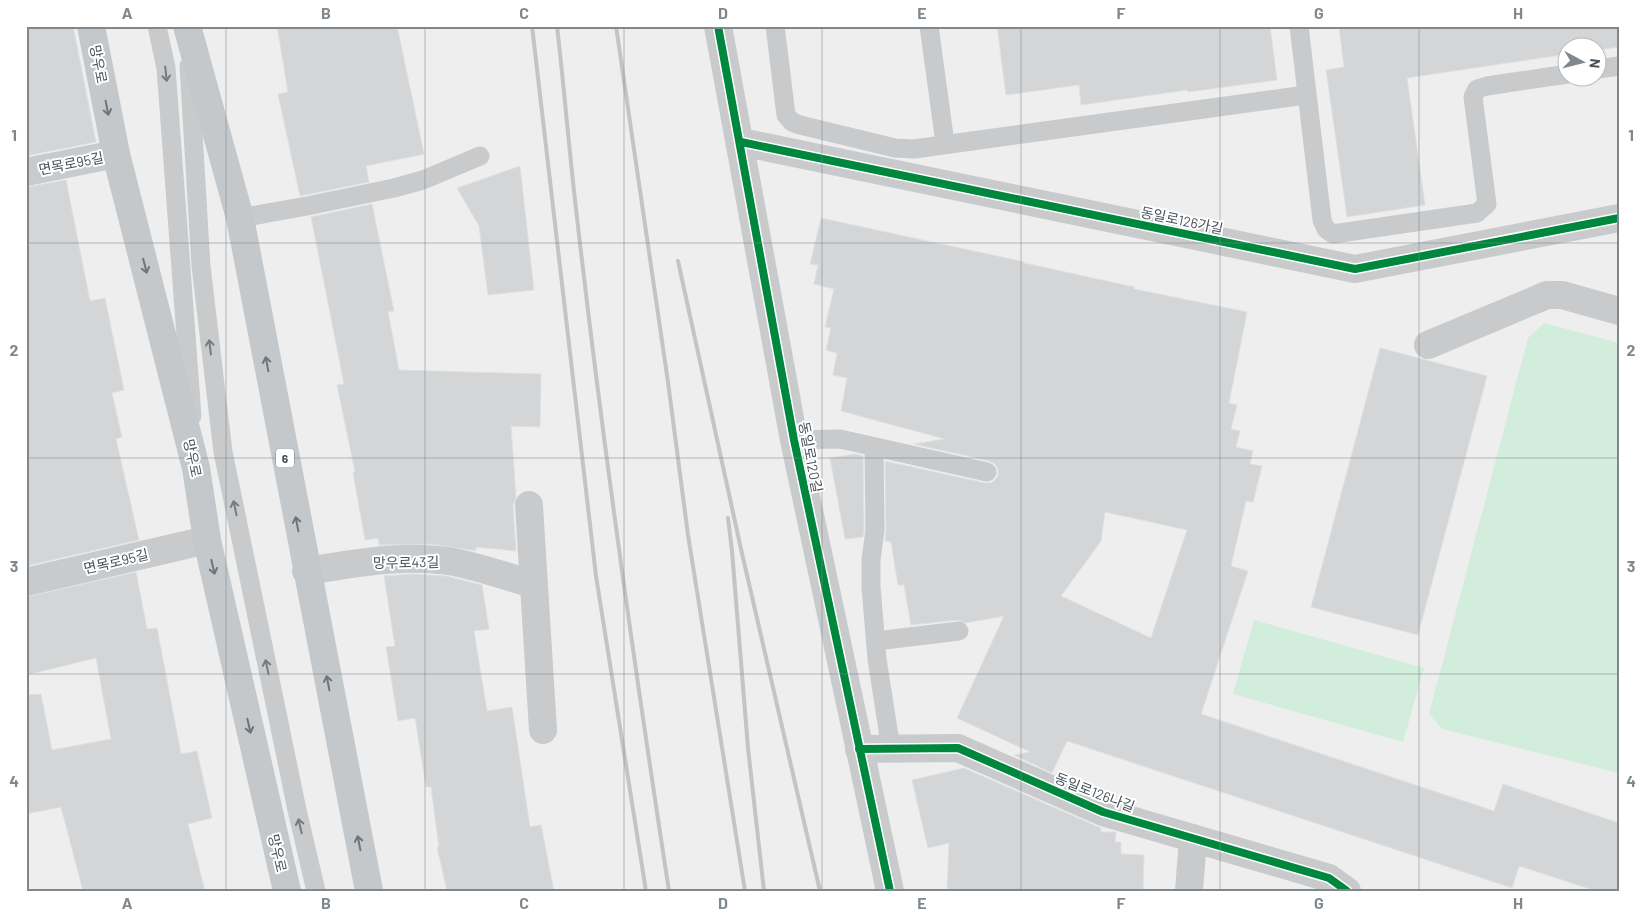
<svg xmlns="http://www.w3.org/2000/svg" width="1645" height="917" font-family="Barlow,'Noto Sans KR',sans-serif">
  <rect width="100%" height="100%" fill="#eee"/>
  <path fill="#d2eddb" d="M 1544,323 L 1619,343 L 1619,773 L 1442,729 L 1429,714 L 1528,338 Z
    M 1254,620 L 1424,668 L 1403,742 L 1233,694 Z"/>
  <path fill="#d4d5d6" stroke="#dfe0e1" fill-rule="evenodd" d="M 26,26 L 73,26 L 96,142 L 26,156 Z
    M 277,26 L 397,26 L 424,154 L 366,166 L 369,182 L 300,196 L 278,94 L 288,92 Z
    M 997,26 L 1270,26 L 1277,80 L 1188,92 L 1187,90 L 1081,105 L 1079,85 L 1006,95 Z
    M 1339,26 L 1619,26 L 1619,47 L 1598,50 L 1598,48 L 1568,48 L 1568,54 L 1407,78 L 1425,205 L 1347,217 L 1326,70 L 1344,67 Z
    M 520,166 L 534,290 L 488,295 L 479,226 L 457,188 Z
    M 66,180 L 90,301 L 105,298 L 124,390 L 112,393 L 122,437 L 116,439 L 139,540 L 26,566 L 26,187 Z
    M 372,204 L 394,311 L 388,312 L 399,370 L 541,374 L 540,427 L 511,426 L 516,497 L 513,506 L 516,551 L 476,547 L 476,551 L 431,544 L 379,545 L 378,538 L 365,540 L 353,473 L 355,472 L 337,385 L 344,384 L 311,217 Z
    M 821,218 L 1025,262 L 1024,263 L 1134,287 L 1134,289 L 1247,312 L 1229,403 L 1237,405 L 1231,429 L 1240,431 L 1236,447 L 1253,451 L 1250,464 L 1262,466 L 1253,502 L 1246,501 L 1231,566 L 1248,571 L 1201,714 L 1494,811 L 1503,784 L 1619,823 L 1619,891 L 1596,891 L 1519,866 L 1512,888 L 1067,741 L 1052,773 L 1014,755 L 1030,752 L 957,718 L 1004,616 L 966,623 L 958,620 L 911,625 L 904,585 L 898,585 L 891,542 L 885,541 L 886,530 L 885,461 L 985,483 L 991,483 L 995,480 L 998,475 L 998,469 L 995,464 L 989,461 L 914,444 L 945,439 L 841,411 L 847,378 L 833,375 L 837,353 L 826,350 L 831,328 L 825,327 L 834,289 L 814,284 L 818,265 L 810,264 ZM 1105,512 L 1187,530 L 1151,638 L 1061,596 L 1101,541 Z
    M 1380,348 L 1487,376 L 1418,635 L 1311,607 Z
    M 855,454 L 863,456 L 864,529 L 863,537 L 845,539 L 830,458 Z
    M 136,572 L 147,629 L 157,628 L 181,754 L 197,751 L 212,818 L 188,824 L 205,891 L 83,891 L 61,807 L 26,814 L 26,695 L 41,694 L 52,750 L 111,739 L 96,658 L 26,675 L 26,597 Z
    M 413,574 L 446,576 L 482,585 L 489,629 L 474,631 L 487,711 L 512,707 L 530,827 L 541,825 L 554,891 L 447,891 L 437,847 L 439,847 L 431,787 L 426,787 L 415,718 L 398,721 L 386,647 L 395,646 L 384,576 Z
    M 964,768 L 1101,828 L 1101,832 L 1116,832 L 1115,842 L 1121,842 L 1121,854 L 1144,855 L 1143,891 L 947,891 L 949,843 L 928,848 L 912,780 Z"/>
  <g fill="none" stroke-linecap="round" stroke-linejoin="round">
    <path stroke="#c8cacc" stroke-width="19" d="M 157,26 L 166,68 L 192,416
      M 775,26 L 786,115 L 792,122 L 800,125 L 895,148 L 914,149 L 1306,95
      M 929,26 L 945,143
      M 1299,26 L 1322,220 L 1326,229 L 1333,234 L 1477,213 L 1487,204 L 1473,97 L 1477,89 L 1487,86 L 1568,74
      M 189,66 L 201,266 L 223,452 L 297,810 L 316,891
      M 1598,69 L 1619,66
      M 240,218 L 307,206 L 394,188 L 423,180 L 480,156
      M 794,440 L 840,439 L 987,472
      M 874,447 L 875,530 L 871,560 L 871,587 L 877,659 L 891,749
      M 876,641 L 959,631"/>
    <path stroke="#c8cacc" stroke-width="28" d="M 718,26 L 794,440 L 890,891
      M 741,142 L 1355,269 L 1619,218
      M 26,172 L 116,154
      M 1428,345 L 1547,295 L 1562,295 L 1619,311
      M 529,505 L 543,730
      M 306,571 C 353,564 401,554 448,561 C 474,565 507,577 533,584
      M 26,582 L 207,540
      M 859,749 L 958,748 L 1103,812 L 1329,878 L 1347,891
      M 1189,891 L 1193,838"/>
    <path stroke="#c4c8cb" stroke-width="28" d="M 91,26 L 116,154 L 196,468 L 207,540 L 287,891
      M 187,26 L 240,218 L 369,891"/>
    <path stroke="#c3c4c6" stroke-width="4" d="M 532,26 L 596,576 L 646,891
      M 557,26 C 564,87 569,148 576,209 C 602,437 634,664 669,891
      M 616,26 L 668,382 L 688,535 L 745,891
      M 678,261 L 741,549 L 820,891
      M 728,518 L 732,551 L 748,748 L 764,891"/>
    <defs>
      <path id="cycleway" d="M 718,26 L 794,440 L 890,891
        M 741,142 L 1355,269 L 1619,218
        M 859,749 L 958,748 L 1103,812 L 1329,878 L 1347,891"/>
    </defs>
    <use href="#cycleway" stroke="#fff" stroke-width="11"/>
    <use href="#cycleway" stroke="#00873e" stroke-width="8"/>
  </g>
  <defs><path id="oneway-shaft" d="M-6 0H5M1.5-3L5.5 0L1.5 3" fill="none" stroke-width="1.6" stroke-linecap="round" stroke-linejoin="round" transform="scale(1.25)"/></defs>
  <g stroke="#747b81">
    <use href="#oneway-shaft" transform="translate(166 74) rotate(84)"/>
    <use href="#oneway-shaft" transform="translate(210 347) rotate(-97)"/>
    <use href="#oneway-shaft" transform="translate(235 508) rotate(-102)"/>
    <use href="#oneway-shaft" transform="translate(267 667) rotate(-102)"/>
    <use href="#oneway-shaft" transform="translate(300 826) rotate(-103)"/>
  </g>
  <g stroke="#6c757b">
    <use href="#oneway-shaft" transform="translate(107 108) rotate(79)"/>
    <use href="#oneway-shaft" transform="translate(145 266) rotate(76)"/>
    <use href="#oneway-shaft" transform="translate(267 364) rotate(-101)"/>
    <use href="#oneway-shaft" transform="translate(297 524) rotate(-101)"/>
    <use href="#oneway-shaft" transform="translate(213 567) rotate(77)"/>
    <use href="#oneway-shaft" transform="translate(328 683) rotate(-101)"/>
    <use href="#oneway-shaft" transform="translate(249 726) rotate(77)"/>
    <use href="#oneway-shaft" transform="translate(359 843) rotate(-101)"/>
  </g>
  <path fill="none" stroke="#81888d" stroke-width="1" stroke-opacity="0.55" d="M 226,26 L 226,891M 425,26 L 425,891M 624,26 L 624,891M 822,26 L 822,891M 1021,26 L 1021,891M 1220,26 L 1220,891M 1419,26 L 1419,891M 26,243 L 1619,243M 26,458 L 1619,458M 26,674 L 1619,674"/>
  <g text-anchor="middle" dominant-baseline="central" stroke-width="4" stroke-linejoin="round" paint-order="stroke">
    <rect fill="#fff" stroke="#7e858b" stroke-width="1" x="276" y="448.5" width="18" height="19" rx="4"/>
    <g font-size="12" font-weight="bold" fill="#465159">
      <text x="285" y="458">6</text>
    </g>
    <g font-size="14" fill="#465159" stroke="#fff">
      <text transform="translate(99 64) rotate(79)">망우로</text>
      <text transform="translate(71 163) rotate(-11)">면목로95길</text>
      <text transform="translate(1182 220) rotate(12)">동일로126가길</text>
      <text transform="translate(811 457) rotate(79)">동일로120길</text>
      <text transform="translate(193 458) rotate(78)">망우로</text>
      <text transform="translate(116 561) rotate(-13)">면목로95길</text>
      <text transform="translate(406 562) rotate(-1)">망우로43길</text>
      <text transform="translate(1095 792) rotate(21)">동일로126나길</text>
      <text transform="translate(278 853) rotate(77)">망우로</text>
    </g>
  </g>
  <rect width="1645" height="917" fill="none" stroke="#ffffff" stroke-width="55"/>
  <g transform="translate(1582 62) rotate(97)"><circle r="24" fill="#ffffff" stroke="#b5b9bd"/>
  <path d="M0-4L9 19L0 12L-9 19Z" fill="#81888d"/>
  <text y="-8" font-size="14" font-weight="bold" text-anchor="middle" fill="#465159">N</text>
  </g>
  <rect x="28" y="28" width="1590" height="862" fill="none" stroke="#81888d" stroke-width="2"/>
  <g font-size="16" text-anchor="middle" font-weight="bold" fill="#81888d">
    <text x="127" y="19">A</text>
    <text x="326" y="19">B</text>
    <text x="524" y="19">C</text>
    <text x="723" y="19">D</text>
    <text x="922" y="19">E</text>
    <text x="1121" y="19">F</text>
    <text x="1319" y="19">G</text>
    <text x="1518" y="19">H</text>
    <text x="14" y="141">1</text>
    <text x="1631" y="141">1</text>
    <text x="14" y="356">2</text>
    <text x="1631" y="356">2</text>
    <text x="14" y="572">3</text>
    <text x="1631" y="572">3</text>
    <text x="14" y="787">4</text>
    <text x="1631" y="787">4</text>
    <text x="127" y="909">A</text>
    <text x="326" y="909">B</text>
    <text x="524" y="909">C</text>
    <text x="723" y="909">D</text>
    <text x="922" y="909">E</text>
    <text x="1121" y="909">F</text>
    <text x="1319" y="909">G</text>
    <text x="1518" y="909">H</text>
  </g>
</svg>
